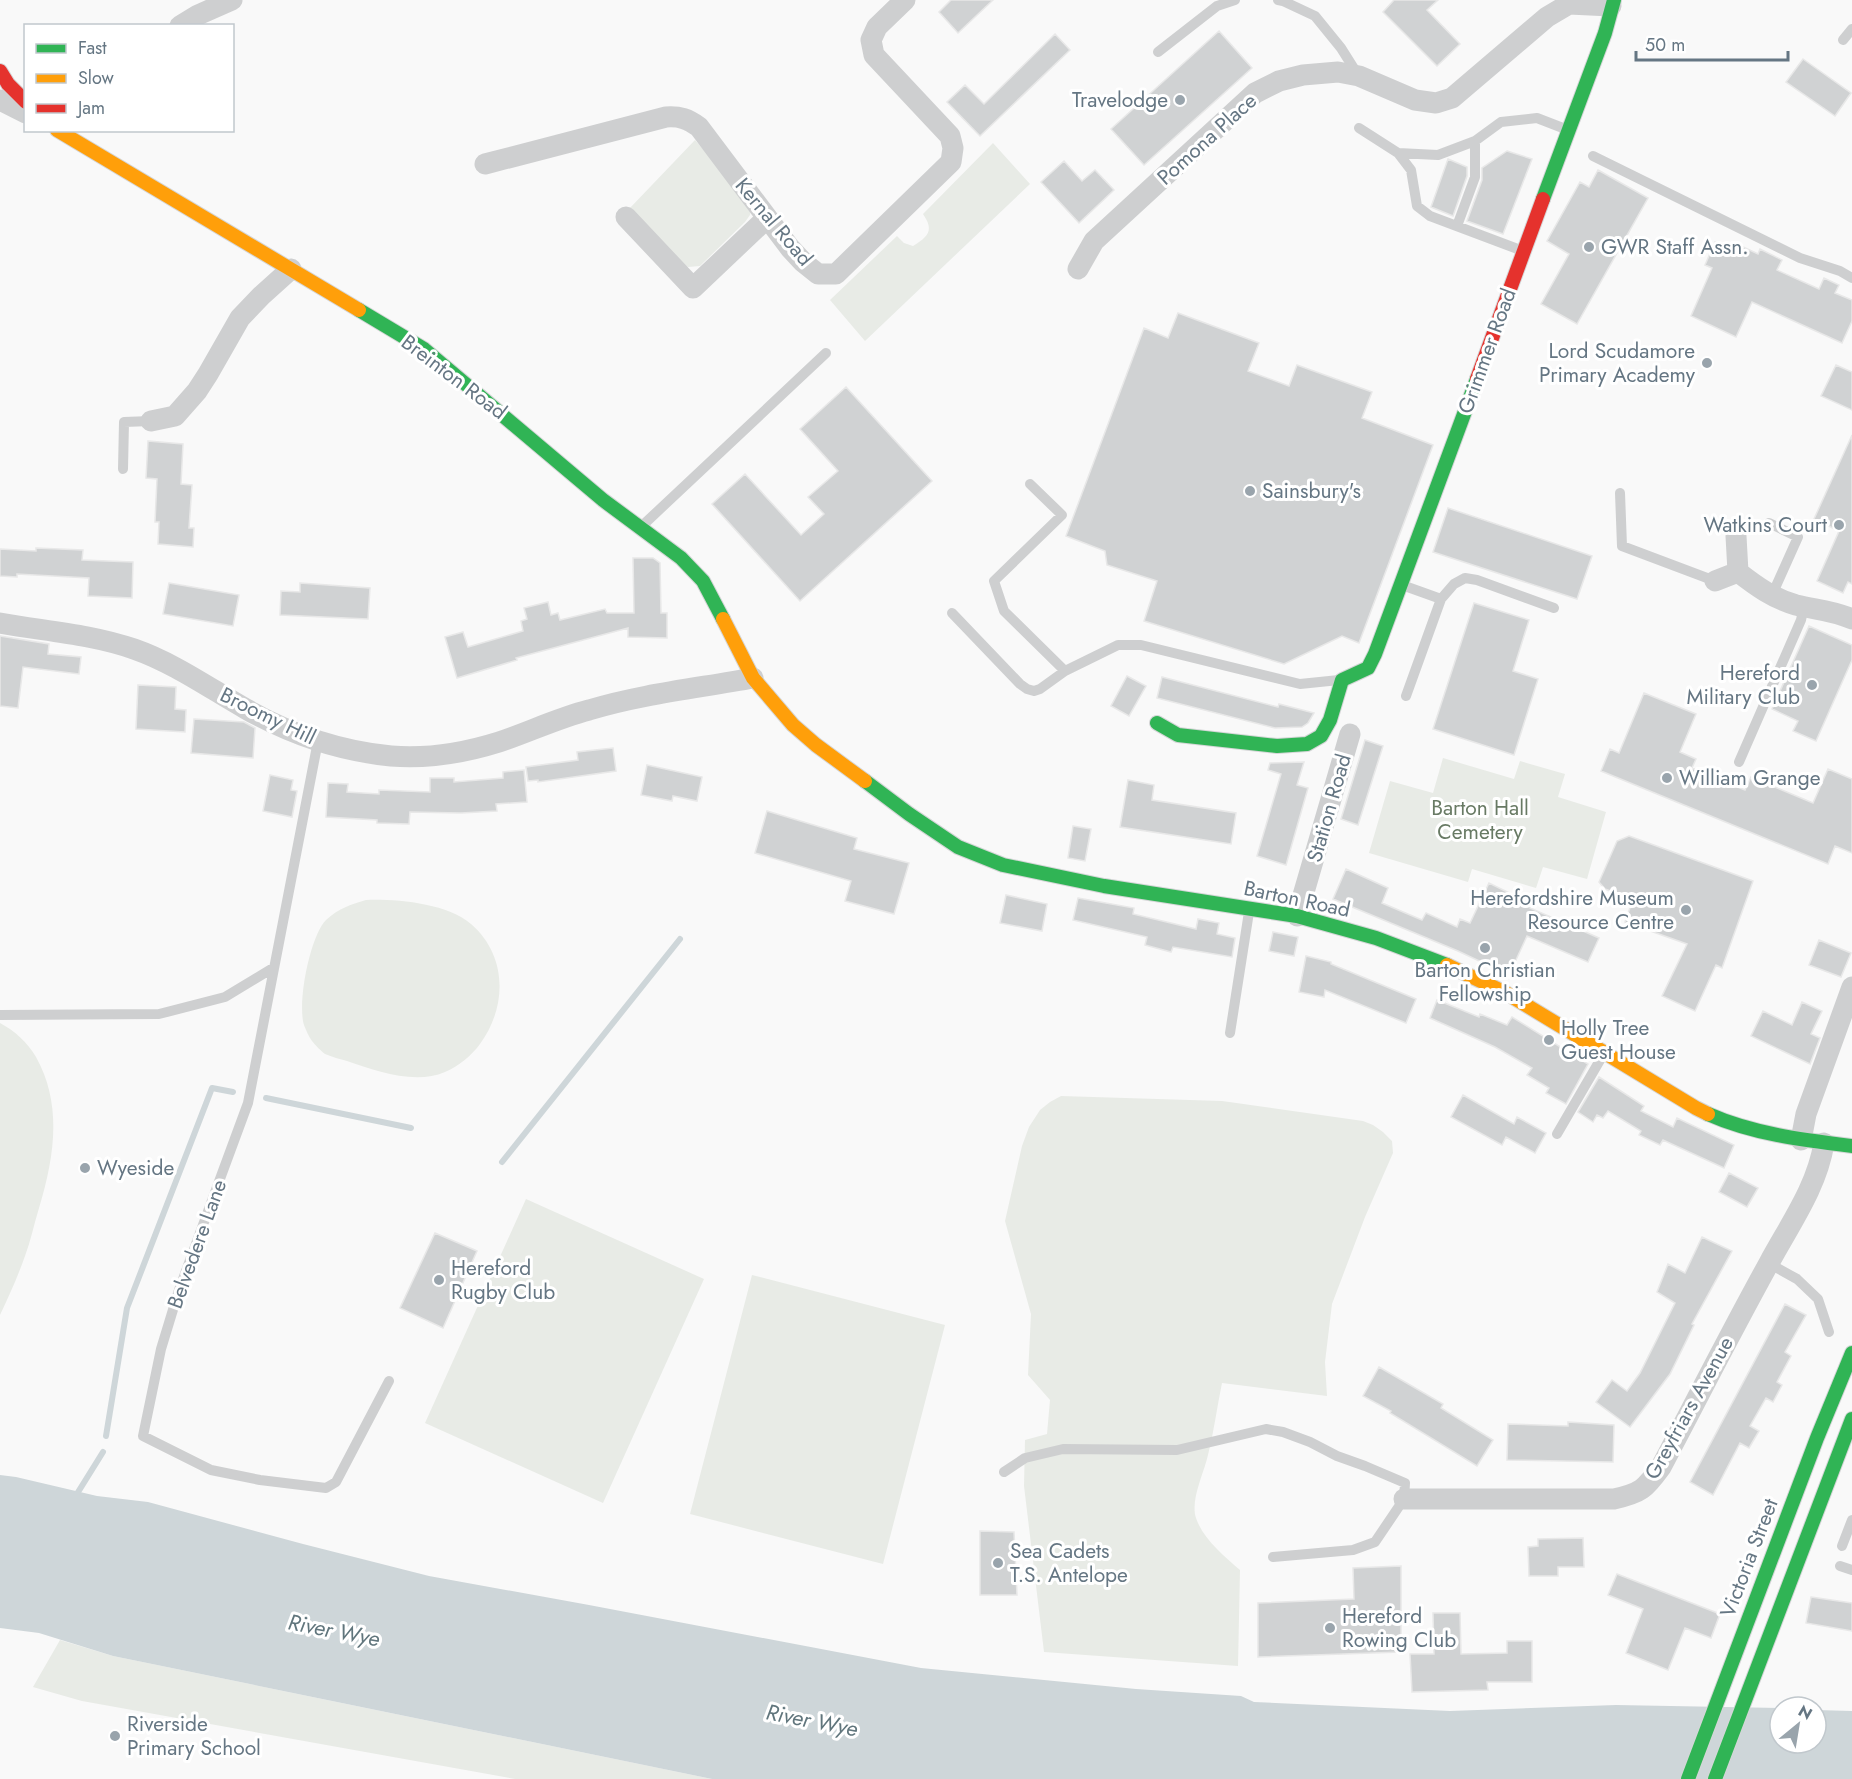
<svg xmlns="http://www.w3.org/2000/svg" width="1852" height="1779" font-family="Jost,sans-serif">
  <rect width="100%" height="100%" fill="#f9f9f9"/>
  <path fill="#e8ebe6" d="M 695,140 L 751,204 L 750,215 L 745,222 L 700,266 L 688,267 L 677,260 L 629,209 Z
    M 993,143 L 1030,184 L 865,341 L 830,300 L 897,236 L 904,243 L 913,246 C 929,236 934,230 923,214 Z
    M 1443,758 L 1514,779 L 1520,761 L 1565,774 L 1558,797 L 1606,812 L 1587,879 L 1543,867 L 1536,888 L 1472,869 L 1468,882 L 1369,853 L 1390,781 L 1433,793 Z
    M 366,900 C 397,899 446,903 471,924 C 508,956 507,1007 480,1044 C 472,1055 458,1067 445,1072 C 415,1085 376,1071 347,1061 C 340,1059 332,1057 325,1054 C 321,1051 315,1045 312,1041 C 309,1037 306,1030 304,1025 C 297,1003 310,936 326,920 C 339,908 350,905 366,900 Z
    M 0,1023 C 15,1031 27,1042 36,1057 C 63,1105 54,1158 39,1208 C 34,1224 31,1240 25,1256 C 18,1276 9,1296 0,1315 Z
    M 1061,1096 L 1222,1101 L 1363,1121 L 1373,1125 L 1383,1132 L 1392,1141 L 1393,1153 L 1365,1217 L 1332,1304 L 1325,1362 L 1327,1396 L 1222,1383 C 1217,1407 1214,1431 1208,1455 C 1204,1473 1190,1500 1196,1518 C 1203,1539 1224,1556 1240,1570 L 1238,1666 L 1044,1652 L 1024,1486 L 1025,1440 L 1047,1434 L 1050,1400 L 1028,1375 L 1031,1314 L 1005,1221 L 1022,1146 L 1029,1127 L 1040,1110 L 1050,1102 Z
    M 526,1199 L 704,1279 L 603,1503 L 425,1423 Z
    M 752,1275 L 945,1325 L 883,1564 L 690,1514 Z
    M 60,1640 L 113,1656 L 712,1779 L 515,1779 L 82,1701 L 33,1687 Z"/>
  <path fill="#ced6d9" d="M 0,1475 L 16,1477 L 97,1496 L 148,1502 L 303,1544 L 429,1576 L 589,1605 L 921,1668 L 1136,1689 L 1241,1696 L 1254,1702 L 1450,1711 L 1616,1705 L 1780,1708 L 1780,1743 L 1816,1743 L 1816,1710 L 1852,1711 L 1852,1779 L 712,1779 L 113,1656 L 39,1633 L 0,1628 Z"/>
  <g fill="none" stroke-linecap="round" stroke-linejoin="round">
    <path stroke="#ced6d9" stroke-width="6" d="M 266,1098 L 411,1128
      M 502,1162 L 680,939
      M 106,1436 L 127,1308 L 212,1088 L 233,1092
      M 75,1497 L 103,1452"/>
  </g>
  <path fill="#d0d2d3" stroke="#e8e8e8" stroke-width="1.5" d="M 951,0 L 993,0 L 958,33 L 939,12 Z
    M 1394,0 L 1438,0 L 1427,10 L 1460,44 L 1437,66 L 1383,12 Z
    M 1219,31 L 1252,68 L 1144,165 L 1111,129 Z
    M 1055,34 L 1070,50 L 980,136 L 947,102 L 965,85 L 984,104 Z
    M 1803,59 L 1851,93 L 1835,116 L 1786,82 Z
    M 1507,151 L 1532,159 L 1503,234 L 1467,221 L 1482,180 L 1482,168 Z
    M 1448,159 L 1467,167 L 1467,176 L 1453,216 L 1431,207 Z
    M 1064,161 L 1082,181 L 1095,170 L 1114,190 L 1079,223 L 1041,182 Z
    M 1598,170 L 1648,198 L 1577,324 L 1541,304 L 1569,254 L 1547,241 L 1580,182 L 1589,187 Z
    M 1715,242 L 1736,252 L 1739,245 L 1758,254 L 1760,249 L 1782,260 L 1777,270 L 1819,289 L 1824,278 L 1839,285 L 1835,293 L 1852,300 L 1852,321 L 1842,343 L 1752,302 L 1736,337 L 1691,316 L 1712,268 L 1705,265 Z
    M 1178,313 L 1259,343 L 1248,371 L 1289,386 L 1297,365 L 1372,392 L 1362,418 L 1433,445 L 1359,643 L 1342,636 L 1284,664 L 1144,621 L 1157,581 L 1107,565 L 1105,551 L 1066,536 L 1144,328 L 1168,338 Z
    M 1836,365 L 1852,372 L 1852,410 L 1821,396 Z
    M 846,387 L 932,481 L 800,601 L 712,504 L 745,474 L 801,535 L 824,514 L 808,497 L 838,471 L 800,429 Z
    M 1852,435 L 1852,584 L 1848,582 L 1843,593 L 1817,581 L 1839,531 L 1814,519 Z
    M 148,441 L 183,444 L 181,484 L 192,485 L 189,528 L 194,528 L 193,547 L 158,544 L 159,522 L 155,522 L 157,479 L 146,478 Z
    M 1448,508 L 1592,556 L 1577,599 L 1433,552 Z
    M 36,548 L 83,550 L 82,560 L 133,562 L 132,598 L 88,596 L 89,578 L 17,574 L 17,577 L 0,576 L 0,549 L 36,551 Z
    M 633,558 L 653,558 L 660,563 L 661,613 L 667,613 L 667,638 L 628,637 L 628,628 L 516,658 L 517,660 L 457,678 L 445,637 L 463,632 L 468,647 L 523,631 L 521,621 L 527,619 L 524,608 L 548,602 L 551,615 L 558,613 L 560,620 L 605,609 L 607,613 L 634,613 Z
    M 169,583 L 239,595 L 233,626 L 163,614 Z
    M 300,583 L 370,588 L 368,619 L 280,615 L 281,591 L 300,592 Z
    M 1474,603 L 1529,620 L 1513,671 L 1538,679 L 1514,755 L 1433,729 Z
    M 1809,626 L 1852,645 L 1852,660 L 1816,741 L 1793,731 L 1798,721 L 1772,709 Z
    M 0,636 L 49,644 L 48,654 L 81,657 L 79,674 L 23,667 L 18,708 L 0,706 Z
    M 1127,676 L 1146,686 L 1129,716 L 1111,706 Z
    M 1162,677 L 1278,707 L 1279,704 L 1314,713 L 1308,723 L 1302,727 L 1275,728 L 1157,698 Z
    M 138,685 L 176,687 L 175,709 L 186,710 L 185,732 L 136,729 Z
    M 1644,693 L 1696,714 L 1680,752 L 1696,759 L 1692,768 L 1745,790 L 1751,777 L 1813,803 L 1828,769 L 1852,779 L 1852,853 L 1835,846 L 1828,864 L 1601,771 L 1610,749 L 1619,753 Z
    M 194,719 L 244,722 L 255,728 L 253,758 L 191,753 Z
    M 1365,740 L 1383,746 L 1358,825 L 1341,819 Z
    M 613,748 L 616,771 L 538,782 L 538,780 L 528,781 L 526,767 L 578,760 L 577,752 Z
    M 1304,762 L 1297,785 L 1308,788 L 1286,865 L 1257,856 L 1281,774 L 1268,770 L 1270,763 Z
    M 647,765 L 702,777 L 697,801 L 673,796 L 672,801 L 641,795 Z
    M 524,770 L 527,802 L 496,804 L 497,811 L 461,813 L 410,812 L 409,824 L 377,823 L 377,820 L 326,817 L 328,783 L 348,784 L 347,792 L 379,794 L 379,790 L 430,792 L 430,778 L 454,778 L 454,782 L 503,778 L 503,772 Z
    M 270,775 L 293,780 L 291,790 L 297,791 L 292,817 L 263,811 Z
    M 1128,780 L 1154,785 L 1152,800 L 1236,813 L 1231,844 L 1120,827 Z
    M 767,811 L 857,838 L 854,849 L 909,863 L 894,914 L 845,901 L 851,881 L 755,853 Z
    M 1073,826 L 1091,829 L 1085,861 L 1068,858 Z
    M 1629,836 L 1753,881 L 1722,968 L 1716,965 L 1695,1011 L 1662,996 L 1687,944 L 1625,922 L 1633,899 L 1605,889 L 1599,882 L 1617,841 Z
    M 1346,869 L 1388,888 L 1382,903 L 1422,920 L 1426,913 L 1457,927 L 1460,919 L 1470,923 L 1489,883 L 1532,904 L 1530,908 L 1599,938 L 1588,962 L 1527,936 L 1509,975 L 1458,951 L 1333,899 Z
    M 1006,895 L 1047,904 L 1042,931 L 1000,923 Z
    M 1078,898 L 1134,908 L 1133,914 L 1196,929 L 1198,919 L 1219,923 L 1217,934 L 1235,938 L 1232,957 L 1173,947 L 1171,952 L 1145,945 L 1147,937 L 1073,920 Z
    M 1273,932 L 1298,937 L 1294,956 L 1269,951 Z
    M 1819,940 L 1851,953 L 1841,977 L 1809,965 Z
    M 1306,956 L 1331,962 L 1331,964 L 1416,999 L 1406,1023 L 1325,990 L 1324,997 L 1299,992 Z
    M 1437,1000 L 1479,1017 L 1480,1014 L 1507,1025 L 1512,1017 L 1588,1064 L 1566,1104 L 1546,1093 L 1549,1088 L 1527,1075 L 1532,1068 L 1495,1047 L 1430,1018 Z
    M 1802,1002 L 1822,1011 L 1811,1034 L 1820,1038 L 1810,1064 L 1751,1036 L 1763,1011 L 1792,1025 Z
    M 1599,1077 L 1644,1106 L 1641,1111 L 1673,1127 L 1677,1118 L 1734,1145 L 1724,1168 L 1663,1140 L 1660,1145 L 1639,1135 L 1641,1131 L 1608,1111 L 1603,1118 L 1597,1115 L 1593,1122 L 1578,1112 Z
    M 1463,1095 L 1514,1124 L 1517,1117 L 1546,1133 L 1535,1153 L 1506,1137 L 1502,1145 L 1451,1117 Z
    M 1729,1173 L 1758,1188 L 1747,1207 L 1719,1192 Z
    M 435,1233 L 477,1251 L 443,1328 L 400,1308 Z
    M 1702,1237 L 1732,1251 L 1692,1324 L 1694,1325 L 1670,1374 L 1630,1427 L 1596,1402 L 1612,1380 L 1627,1391 L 1640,1373 L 1675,1303 L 1657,1292 L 1668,1264 L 1685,1273 Z
    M 1785,1304 L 1806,1315 L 1785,1352 L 1791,1356 L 1777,1382 L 1782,1385 L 1773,1402 L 1766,1398 L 1750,1426 L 1759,1431 L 1749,1448 L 1740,1443 L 1713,1495 L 1690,1482 Z
    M 1379,1367 L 1443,1404 L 1441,1408 L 1493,1440 L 1477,1466 L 1390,1413 L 1391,1411 L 1363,1396 Z
    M 1568,1422 L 1614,1425 L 1613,1462 L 1507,1460 L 1508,1424 L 1568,1426 Z
    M 980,1531 L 1014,1532 L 1017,1595 L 980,1595 Z
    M 1583,1538 L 1584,1567 L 1558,1567 L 1558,1576 L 1529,1576 L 1528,1547 L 1538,1546 L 1538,1539 Z
    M 1401,1566 L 1401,1652 L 1258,1657 L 1258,1603 L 1354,1599 L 1353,1568 Z
    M 1617,1574 L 1720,1614 L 1711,1638 L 1685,1628 L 1668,1670 L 1626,1653 L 1643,1609 L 1608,1595 Z
    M 1811,1597 L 1852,1603 L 1852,1631 L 1806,1623 Z
    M 1433,1613 L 1460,1613 L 1461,1654 L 1507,1653 L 1507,1641 L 1532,1641 L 1532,1682 L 1487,1682 L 1488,1690 L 1412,1692 L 1410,1654 L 1434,1654 Z"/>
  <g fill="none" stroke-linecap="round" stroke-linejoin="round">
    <defs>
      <path id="fast" d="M 1543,199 L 1605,33 L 1614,0
        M 359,310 L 424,349 L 603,500 L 681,558 L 703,581 L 723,619
        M 1157,723 L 1178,735 L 1277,746 L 1307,744 L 1321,736 L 1330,720 L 1342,680 L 1368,668 L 1375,654 L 1477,379
        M 865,781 L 909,814 L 958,847 L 1003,865 L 1104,886 L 1297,916 L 1376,938 L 1447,965
        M 1708,1114 C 1753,1134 1803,1140 1852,1146
        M 1688,1779 L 1817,1438 L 1852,1353
        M 1715,1779 L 1852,1419"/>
      <path id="slow" d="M 57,130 L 359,310
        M 723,619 L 753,678 L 793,725 L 816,745 L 865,781
        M 1447,965 L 1506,993 L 1696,1108 L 1708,1114"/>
      <path id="jam" d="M 0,71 L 8,84 L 26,102
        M 1477,379 L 1543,199"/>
    </defs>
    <use href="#fast" stroke="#d5d6d7" stroke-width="16"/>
    <use href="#slow" stroke="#d5d6d7" stroke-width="16"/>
    <use href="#jam" stroke="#d5d6d7" stroke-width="16"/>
    <path stroke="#cecfd0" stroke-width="10" d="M 1278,0 L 1283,1 L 1315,16 L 1341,48 L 1358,75
      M 1843,40 L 1852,29
      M 1158,52 L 1217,6 L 1235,0
      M 1359,128 L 1398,153 L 1438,155 L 1475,141 L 1501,122 L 1537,118 L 1568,130
      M 1398,153 L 1411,170 L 1417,206 L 1430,216 L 1523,251
      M 1593,156 L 1800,258 L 1840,271 L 1852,278
      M 1457,226 L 1475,177 L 1475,141
      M 123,469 L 124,422 L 151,421
      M 1030,484 L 1062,515 L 994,581 L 1004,611 L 1065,671
      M 1620,493 L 1622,546 L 1715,581
      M 1769,523 L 1798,537 L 1772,595
      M 643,525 L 826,353
      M 1402,585 L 1441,599
      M 952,613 L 1020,684 L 1027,689 L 1034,691 L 1040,689 L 1065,671 L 1118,645 L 1141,645 L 1300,684 L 1339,680
      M 1406,696 L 1441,599 L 1454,584 L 1465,578 L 1477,580 L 1554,608
      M 318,741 L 248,1103 L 179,1290 L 161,1349 L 143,1436 L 211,1470 L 260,1480 L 326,1488 L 336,1482 L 389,1381
      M 1739,762 L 1801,620 L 1804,606
      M 0,1015 L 159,1014 L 225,997 L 273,968
      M 1230,1033 L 1249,912
      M 1557,1134 L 1603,1055
      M 1768,1263 L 1797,1279 L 1818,1299 L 1829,1332
      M 1004,1472 L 1025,1458 L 1063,1449 L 1177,1450 L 1266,1429 L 1283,1432 L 1310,1442 L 1337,1456 L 1365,1466 L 1405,1483 L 1404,1499 L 1375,1542 L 1353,1550 L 1273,1557
      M 1842,1546 L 1852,1520
      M 1840,1566 L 1852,1570"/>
    <path stroke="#cecfd0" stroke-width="21" d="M 180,26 L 198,15 L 232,0
      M 0,100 L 26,113
      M 485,164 L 666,117 C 680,116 688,119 699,127 L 790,248 L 803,262 L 818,274 L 836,274 L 951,162 L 953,148 L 950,136 L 874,55 L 871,40 L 877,27 L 905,0
      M 626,217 L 693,288 L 767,218
      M 1078,269 L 1094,241 L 1255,93 L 1279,81 L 1303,75 L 1338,72 L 1359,76 L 1415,100 L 1436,103 L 1452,98 L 1547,17 L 1569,4 L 1611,6
      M 151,421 L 175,416 L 197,391 L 208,374 L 240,318 L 261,296 L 291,269
      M 1736,536 L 1738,572 C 1756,586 1774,599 1796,605 C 1817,610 1832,610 1852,619
      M 1715,581 L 1738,572
      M 0,623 C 44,631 91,634 134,649 C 174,663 209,688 246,709 C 290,734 340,751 391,756 C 428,759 464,753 499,742 C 529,732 558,718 589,710 C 642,694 699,688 753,678
      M 1297,916 L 1350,734
      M 1801,1140 L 1806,1114 L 1852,987
      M 1404,1499 L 1614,1499 C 1641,1493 1645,1489 1661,1467 C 1697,1399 1732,1330 1769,1263 C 1790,1224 1817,1187 1824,1143"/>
    <use href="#fast" stroke="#30b455" stroke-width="14"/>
    <use href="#slow" stroke="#ff9f0a" stroke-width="14"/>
    <use href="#jam" stroke="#e5322d" stroke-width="14"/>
  </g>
  <g fill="#99a4ac" stroke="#fff" stroke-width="2">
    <circle cx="1180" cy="100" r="6"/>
    <circle cx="1589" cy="247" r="6"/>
    <circle cx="1707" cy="363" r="6"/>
    <circle cx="1250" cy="491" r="6"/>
    <circle cx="1839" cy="525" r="6"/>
    <circle cx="1812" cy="685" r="6"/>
    <circle cx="1667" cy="778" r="6"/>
    <circle cx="1686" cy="910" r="6"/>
    <circle cx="1485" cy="948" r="6"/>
    <circle cx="1549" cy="1040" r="6"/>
    <circle cx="85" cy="1168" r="6"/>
    <circle cx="439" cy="1280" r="6"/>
    <circle cx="998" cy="1563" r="6"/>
    <circle cx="1330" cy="1628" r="6"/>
    <circle cx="115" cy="1736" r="6"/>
  </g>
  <g text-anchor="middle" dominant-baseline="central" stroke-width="6" stroke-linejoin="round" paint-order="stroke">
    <g font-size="21" fill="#657683" stroke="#fff" text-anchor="start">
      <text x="1168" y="100" text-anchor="end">Travelodge</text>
      <text x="1601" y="247">GWR Staff Assn.</text>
      <text x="1695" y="351" text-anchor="end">Lord Scudamore<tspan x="1695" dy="24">Primary Academy</tspan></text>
      <text x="1262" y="491">Sainsbury's</text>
      <text x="1827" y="525" text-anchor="end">Watkins Court</text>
      <text x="1800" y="673" text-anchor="end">Hereford<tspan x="1800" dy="24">Military Club</tspan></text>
      <text x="1679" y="778">William Grange</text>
      <text x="1674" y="898" text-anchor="end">Herefordshire Museum<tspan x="1674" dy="24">Resource Centre</tspan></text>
      <text x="1485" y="970" text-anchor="middle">Barton Christian<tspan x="1485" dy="24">Fellowship</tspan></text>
      <text x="1561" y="1028">Holly Tree<tspan x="1561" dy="24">Guest House</tspan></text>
      <text x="97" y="1168">Wyeside</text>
      <text x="451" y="1268">Hereford<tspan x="451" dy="24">Rugby Club</tspan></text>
      <text x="1010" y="1551">Sea Cadets<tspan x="1010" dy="24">T.S. Antelope</tspan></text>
      <text x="1342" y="1616">Hereford<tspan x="1342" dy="24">Rowing Club</tspan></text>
      <text x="127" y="1724">Riverside<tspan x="127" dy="24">Primary School</tspan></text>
    </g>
    <g font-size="21" fill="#657683" stroke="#fff">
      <text transform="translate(1207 139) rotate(-42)">Pomona Place</text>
      <text transform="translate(774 222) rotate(50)">Kernal Road</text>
      <text transform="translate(1487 351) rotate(-70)">Grimmer Road</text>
      <text transform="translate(454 377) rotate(37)">Breinton Road</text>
      <text transform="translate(268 716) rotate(26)">Broomy Hill</text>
      <text transform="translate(1329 808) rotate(-74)">Station Road</text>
      <text transform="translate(1297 899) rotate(12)">Barton Road</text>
      <text transform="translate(197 1244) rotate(-70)">Belvedere Lane</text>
      <text transform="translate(1689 1408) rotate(-61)">Greyfriars Avenue</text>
      <text transform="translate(1749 1558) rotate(-69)">Victoria Street</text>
    </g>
    <g font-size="21" fill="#687a64" stroke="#fff">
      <text x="1480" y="808">Barton Hall<tspan x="1480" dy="24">Cemetery</tspan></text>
    </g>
    <g font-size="22" font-style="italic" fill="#60757c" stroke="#fff">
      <text transform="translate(334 1630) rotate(11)">River Wye</text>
      <text transform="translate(812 1720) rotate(11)">River Wye</text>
    </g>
  </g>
  <rect x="24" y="24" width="210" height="108" fill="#ffffff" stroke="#c1c8cd" stroke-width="1.5"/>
  <rect x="36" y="44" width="30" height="9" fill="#30b455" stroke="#c1c8cd" stroke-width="1.5"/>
  <text x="78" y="54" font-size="18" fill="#657683">Fast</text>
  <rect x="36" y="74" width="30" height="9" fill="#ff9f0a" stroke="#c1c8cd" stroke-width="1.5"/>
  <text x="78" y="84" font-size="18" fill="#657683">Slow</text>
  <rect x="36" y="104" width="30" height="9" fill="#e5322d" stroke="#c1c8cd" stroke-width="1.5"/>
  <text x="78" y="114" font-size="18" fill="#657683">Jam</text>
  <g transform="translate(1798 1725) rotate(30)"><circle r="28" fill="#ffffff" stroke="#c1c8cd" stroke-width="1.5"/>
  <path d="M0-4.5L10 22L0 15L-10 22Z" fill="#99a4ac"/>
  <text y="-9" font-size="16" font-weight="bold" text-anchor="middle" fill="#657683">N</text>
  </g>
  <path d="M1636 51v9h152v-9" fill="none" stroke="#657683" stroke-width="3"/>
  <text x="1645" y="51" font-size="18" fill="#657683" stroke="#ffffff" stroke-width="4.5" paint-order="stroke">50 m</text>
</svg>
